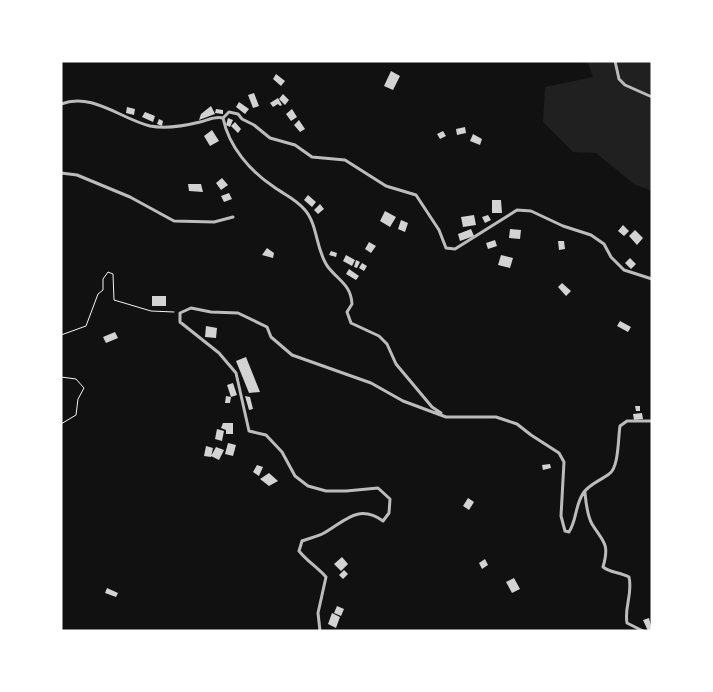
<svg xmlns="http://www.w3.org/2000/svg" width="713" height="692" font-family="Inter,sans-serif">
  <rect width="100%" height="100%" fill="#111"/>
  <path fill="#202020" d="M 566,61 L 652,61 L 652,191 L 634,184 L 596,153 L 573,152 L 543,122 L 545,87 L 593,77 L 588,63 Z"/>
  <path fill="#d3d3d3" d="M 391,71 L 400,76 L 393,90 L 384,86 Z
    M 276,74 L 285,81 L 281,86 L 273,79 Z
    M 254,93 L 259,106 L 253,108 L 248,95 Z
    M 283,94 L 289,100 L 285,105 L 279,99 Z
    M 278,98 L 282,105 L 280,106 L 278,104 L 273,107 L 270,103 Z
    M 239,102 L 249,109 L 245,114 L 236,107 Z
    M 211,106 L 215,114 L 199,120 L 201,114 Z
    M 127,107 L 135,109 L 134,115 L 126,113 Z
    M 216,109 L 223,110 L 223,114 L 215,113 Z
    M 292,109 L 297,117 L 291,121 L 286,114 Z
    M 145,112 L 155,116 L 153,122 L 142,117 Z
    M 228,118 L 233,120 L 230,127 L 226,125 Z
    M 159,119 L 163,121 L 162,126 L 157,124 Z
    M 299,120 L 305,129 L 300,132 L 294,125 Z
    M 235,122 L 241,129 L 238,133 L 231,126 Z
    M 465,127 L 466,133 L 457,135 L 456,129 Z
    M 212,130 L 219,141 L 210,146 L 204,136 Z
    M 443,131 L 446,136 L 440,139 L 437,134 Z
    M 473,134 L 482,139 L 480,145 L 470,141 Z
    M 222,178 L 228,185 L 221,190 L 216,183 Z
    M 188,184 L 201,184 L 203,192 L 189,191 Z
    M 229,193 L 232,199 L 224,202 L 221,196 Z
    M 308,195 L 316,202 L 312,207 L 304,200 Z
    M 492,200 L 501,200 L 502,213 L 492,213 Z
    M 320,204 L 324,209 L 318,214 L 314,210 Z
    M 385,211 L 396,217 L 390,227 L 380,221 Z
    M 474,215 L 476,225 L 463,227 L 461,217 Z
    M 488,215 L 491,220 L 485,223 L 482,217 Z
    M 401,220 L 408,223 L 405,232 L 398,229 Z
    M 623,225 L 629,231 L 624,236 L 618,231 Z
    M 471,229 L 474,236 L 460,241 L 458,234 Z
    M 510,229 L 521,230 L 520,239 L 509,238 Z
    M 635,230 L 643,238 L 637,245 L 629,236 Z
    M 495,240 L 497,246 L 488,249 L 486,243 Z
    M 558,241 L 564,241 L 565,249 L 559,250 Z
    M 369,242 L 376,246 L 371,253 L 365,249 Z
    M 267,248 L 274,253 L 273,258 L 262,255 Z
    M 331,251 L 337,253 L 336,257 L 329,255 Z
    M 346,255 L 355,260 L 352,266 L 343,261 Z
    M 501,255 L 513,258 L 510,268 L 498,265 Z
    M 630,258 L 636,264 L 631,269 L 625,263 Z
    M 356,260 L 360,262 L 357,268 L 354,267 Z
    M 362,263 L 367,266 L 364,271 L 359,268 Z
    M 349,269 L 359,276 L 356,280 L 346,274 Z
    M 562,283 L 571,291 L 566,296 L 558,287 Z
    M 152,296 L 166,296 L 166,306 L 152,306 Z
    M 620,321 L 631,327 L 628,332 L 617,326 Z
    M 206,326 L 217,328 L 216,338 L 205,337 Z
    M 115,332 L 118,338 L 106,343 L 103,337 Z
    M 246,357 L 260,392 L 249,393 L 236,361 Z
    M 233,383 L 237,395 L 231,397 L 227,385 Z
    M 226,396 L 231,397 L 230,403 L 225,403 Z
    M 245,396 L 250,397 L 253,409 L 249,410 Z
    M 635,406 L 640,406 L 640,411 L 636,411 Z
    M 642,413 L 643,419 L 634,420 L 633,414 Z
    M 223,423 L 233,423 L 233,434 L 226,434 L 226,430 L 221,428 Z
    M 217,429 L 224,431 L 222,441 L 215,439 Z
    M 228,443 L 236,445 L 233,456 L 225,454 Z
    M 206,446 L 213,448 L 211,457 L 204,456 Z
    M 216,447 L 224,450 L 219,460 L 211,456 Z
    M 550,464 L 551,468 L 543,470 L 542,465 Z
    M 257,465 L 263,467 L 259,476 L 253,472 Z
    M 269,473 L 278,481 L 269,486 L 260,479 Z
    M 468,498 L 474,502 L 469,510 L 463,506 Z
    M 342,557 L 348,564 L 341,571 L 334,564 Z
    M 485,559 L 488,565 L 482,569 L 479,563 Z
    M 344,570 L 348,574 L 343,579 L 339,575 Z
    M 514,578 L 520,589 L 512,593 L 506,582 Z
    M 107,588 L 118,593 L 116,597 L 105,593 Z
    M 337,606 L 344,609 L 341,616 L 334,613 Z
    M 332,613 L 340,617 L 336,628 L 328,624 Z
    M 649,618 L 652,630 L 648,631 L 643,620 Z"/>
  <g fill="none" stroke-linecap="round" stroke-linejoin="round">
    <path stroke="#f5f5f5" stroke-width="1" d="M 61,335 L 86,326 L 98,294 L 103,290 L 103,279 L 108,272 L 113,274 L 114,300 L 151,311 L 174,312
      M 61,377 L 76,379 L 84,388 L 78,399 L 76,415 L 61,424"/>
    <path stroke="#bcbcbc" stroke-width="3" d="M 615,61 L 619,79 L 625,85 L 652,97
      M 61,104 C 92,92 121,119 150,126 C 166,129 184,126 200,122 C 208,120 215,116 223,118
      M 61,173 L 77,175 L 130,197 L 174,221 L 214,222 L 233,217
      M 441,413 L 432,407 L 396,364 L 387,344 L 379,336 L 351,323 L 347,312 L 352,304 C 351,285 339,281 328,267 C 316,251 318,225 305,210 C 296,199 285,195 274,187 C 250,171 229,147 223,118 L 229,112 L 238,114 L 242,119 L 254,125 L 270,138 L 295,145 L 312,157 L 345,160 L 386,186 L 416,195 L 439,230 L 446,248 L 455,249 L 517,210 L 531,211 L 563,226 L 591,235 L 604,244 L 611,257 L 624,270 L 652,279
      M 585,493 C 586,503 587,515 592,524 C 603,542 610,543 603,567 C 611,573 620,572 629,577 C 633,594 624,607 627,623 L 643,631
      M 320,631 L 318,613 L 326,577 C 317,567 307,561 299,551 L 302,541 C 309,538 317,537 324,533 C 344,522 358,503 383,521 L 389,513 L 390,499 L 378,488 L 346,491 L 326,491 L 308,486 L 295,476 L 282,452 L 266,435 L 249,431 L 236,373 L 219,353 L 180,322 L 180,313 L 191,308 L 211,312 L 238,313 L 267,327 L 271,337 L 292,355 L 371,383 L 403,401 L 446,417 L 496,417 L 517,424 L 531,435 L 559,453 L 564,462 L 561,516 L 565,531 L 569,532 C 577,520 575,504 584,492 C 590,484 601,480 609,474 C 619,468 618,438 620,426 L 627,421 L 652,421"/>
  </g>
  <rect width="713" height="692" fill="none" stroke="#ffffff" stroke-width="125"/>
</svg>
